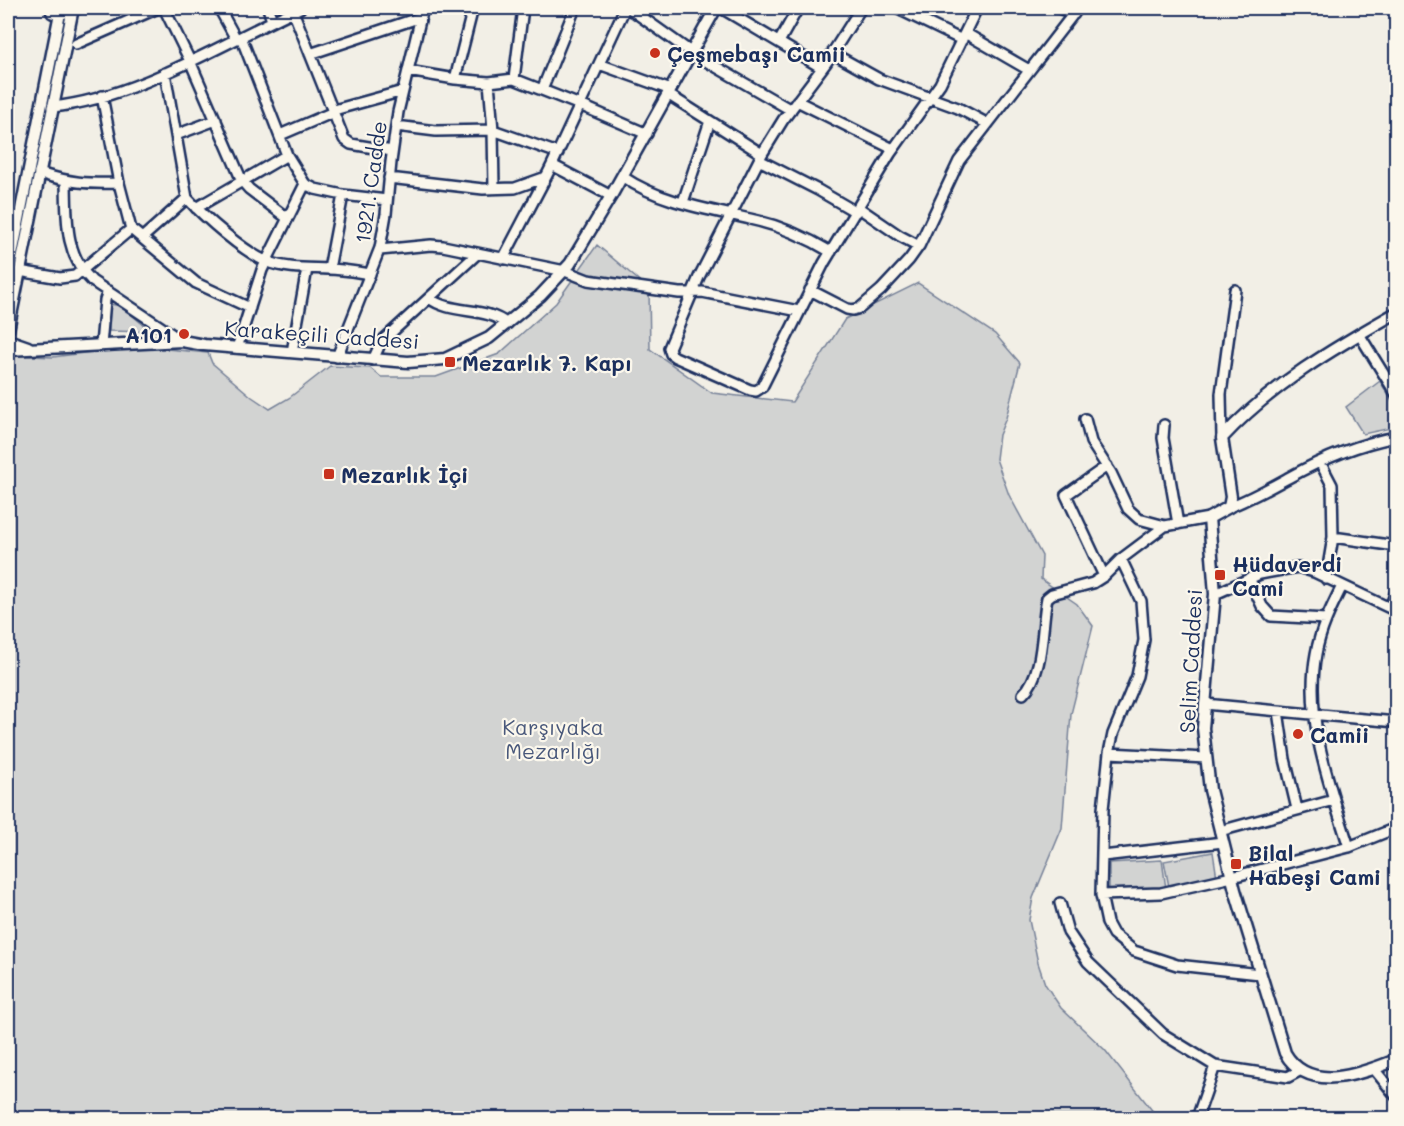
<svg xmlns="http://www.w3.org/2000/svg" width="1404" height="1126" font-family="Mali,sans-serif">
  <rect width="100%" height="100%" fill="#f2efe6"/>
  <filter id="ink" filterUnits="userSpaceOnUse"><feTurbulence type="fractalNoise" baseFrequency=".0167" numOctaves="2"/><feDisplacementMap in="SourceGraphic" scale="12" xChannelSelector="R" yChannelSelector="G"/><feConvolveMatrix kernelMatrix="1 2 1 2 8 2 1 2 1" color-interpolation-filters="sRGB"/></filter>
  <g filter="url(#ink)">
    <path fill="#d2d3d2" stroke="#768198" stroke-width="1.5" d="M 597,245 L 649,289 L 650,349 L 712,393 L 792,402 L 845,319 L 918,283 L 995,334 L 1020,363 L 1006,418 L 999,435 L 996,459 L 1009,495 L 1042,556 L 1041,579 L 1077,604 L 1093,626 L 1071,714 L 1062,828 L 1033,898 L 1029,920 L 1038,963 L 1045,984 L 1061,1008 L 1105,1050 L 1158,1118 L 8,1118 L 8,355 L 53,357 L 100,351 L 156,348 L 208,353 L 212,363 L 252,397 L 270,409 L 289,398 L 330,366 L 370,368 L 381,377 L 436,377 L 499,354 L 556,303 Z
      M 110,304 L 121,306 L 152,332 L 109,331 Z
      M 1380,381 L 1396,408 L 1396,427 L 1363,434 L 1346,407 Z
      M 1213,852 L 1217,878 L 1169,887 L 1164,861 Z
      M 1162,860 L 1166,889 L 1109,891 L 1109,863 Z"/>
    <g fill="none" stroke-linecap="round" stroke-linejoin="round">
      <defs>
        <path id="minor" d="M 50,8 L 52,13 L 59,15 L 79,8
          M 219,8 L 236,39
          M 268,8 L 272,21
          M 629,8 L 692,53 L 791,110
          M 721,8 L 822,68
          M 861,8 L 826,63 L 783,120 L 762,154 L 699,277 L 669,348 L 671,354 L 675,357 L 750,390 L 756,391 L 762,387 L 824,263 L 890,154 L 940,84 L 977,8
          M 896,8 L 962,40
          M 1059,8 L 1074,14
          M 293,11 L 344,139 L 351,144 L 392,151
          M 965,33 L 1029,70
          M 241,37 L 287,155 L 305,184 L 315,189 L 343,195 L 387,200
          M 779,42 L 798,8
          M 76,44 L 158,8 L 164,8 L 190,61 L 242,181 L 249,189 L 287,218
          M 832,53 L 879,79 L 958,108 L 988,124
          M 310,54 L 421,17
          M 599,64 L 671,90
          M 408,71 L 455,79 L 489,82 L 514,79 L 580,105 L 647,134
          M 165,73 L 187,198 C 204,217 245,253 268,262 C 287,269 309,268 328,269 C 342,269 357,272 370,274
          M 455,79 L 473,8
          M 514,79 L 523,8
          M 489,82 L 493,130 L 494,188
          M 542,90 L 575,8
          M 669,95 L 762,154
          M 102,96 L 119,183 L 131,229 L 196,283 L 250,308
          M 797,101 L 893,149
          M 52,107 C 135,99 225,42 300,8
          M 396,126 L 436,131 L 493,130 L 558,153
          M 176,135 L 216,120
          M 280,135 L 329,114 L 334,110 L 403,91
          M 759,160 L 818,190 L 856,212
          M 552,165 L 625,8
          M 39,173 C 70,183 87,184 119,183
          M 623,177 C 660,202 706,209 750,219 C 778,225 806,237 831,252
          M 389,178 L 483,189 L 515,188 L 546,177 L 552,165 L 611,196
          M 66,182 C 67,218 64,254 92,281 L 182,341
          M 683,202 L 710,121
          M 196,208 L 287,155
          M 859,208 L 900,236 L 919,246
          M 142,238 L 187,198
          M 380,250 L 431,245 L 443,246 L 565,271 L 588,280 L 679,293 L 702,292 L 799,311
          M 503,259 L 546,177
          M 329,269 L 343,195
          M 19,271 L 60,278 L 75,276 L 131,229
          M 810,290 L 847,309 L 853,310 L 860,308 L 881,290 L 909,260 L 919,246 L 959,161 L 1078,8
          M 429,298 C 451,315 485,306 507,324
          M 1359,334 L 1396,394
          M 101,345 L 105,300 L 108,291
          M 237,348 L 262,270 L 305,184
          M 292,352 L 307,269
          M 337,357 L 380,248 L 386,214 L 391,162 L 398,112 L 423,8
          M 373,360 L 381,342 L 477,254
          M 1085,419 L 1091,442 L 1111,473 L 1128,509 L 1139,519 L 1165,526 L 1209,518
          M 1164,425 L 1163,438 L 1178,524
          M 1222,438 L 1221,394 L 1235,290
          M 1320,462 L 1332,485 L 1333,537 L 1326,579
          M 1107,466 L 1066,495 L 1104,576 L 1121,559 L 1165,526
          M 1229,507 C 1250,499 1268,489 1288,478 C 1322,459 1358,444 1396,437
          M 1333,537 L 1396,546
          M 1121,559 L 1141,601 L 1144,640 L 1137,676 L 1113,734 L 1109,753 L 1103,809 L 1101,895 L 1107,923 L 1113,934 L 1134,951 L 1177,965 L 1260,974
          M 1249,578 L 1262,606 L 1271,616 L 1326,619
          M 1342,586 C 1331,608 1320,630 1316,654 C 1304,718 1330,786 1349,847
          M 1215,594 L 1260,574 L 1298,567 L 1314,572 L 1396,611
          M 1390,608 L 1396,591
          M 1023,694 C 1045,673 1041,626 1047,598 L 1052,594 L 1093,583 L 1104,576
          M 1205,704 L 1396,722
          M 1278,711 L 1285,759 L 1297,809
          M 1109,753 L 1206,758
          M 1220,831 L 1334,800
          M 1103,856 L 1223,842
          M 1101,895 L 1161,893 L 1232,877 L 1349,847 L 1396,828
          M 1060,903 L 1068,932 L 1088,962 L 1163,1034 L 1215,1066 L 1288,1077 L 1301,1070
          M 1374,1069 L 1396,1096
          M 1197,1118 L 1215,1066"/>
        <path id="major" d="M 8,275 L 61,8
          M 1396,313 C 1334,348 1271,385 1222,438 L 1231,497 L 1229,507 L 1209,518 L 1215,594 L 1203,728 L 1210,790 L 1235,890 L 1285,1053 C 1309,1094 1361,1074 1396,1060
          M 8,330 L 73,8
          M 8,340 L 28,347
          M 8,350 L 182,341 L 204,345 L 408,362 L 445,359 L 489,338 L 540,296 L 570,264 L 611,196 L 716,8"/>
      </defs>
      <use href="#minor" stroke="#1b2f5e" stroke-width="14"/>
      <use href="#major" stroke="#1b2f5e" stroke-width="15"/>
      <use href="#minor" stroke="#fbf7ec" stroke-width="9"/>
      <use href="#major" stroke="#fbf7ec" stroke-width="10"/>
    </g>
  </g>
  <g fill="#c8321e" stroke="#fbf7ec" stroke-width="2">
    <circle cx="655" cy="53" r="6"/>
    <circle cx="184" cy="334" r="6"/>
    <rect x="444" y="356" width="12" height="12" rx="3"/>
    <rect x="323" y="468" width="12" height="12" rx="3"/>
    <rect x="1214" y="569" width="12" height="12" rx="3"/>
    <circle cx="1298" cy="734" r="6"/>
    <rect x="1230" y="858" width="12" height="12" rx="3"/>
  </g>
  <g text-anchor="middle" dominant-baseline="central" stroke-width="4.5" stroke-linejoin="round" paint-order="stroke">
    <g font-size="21" font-weight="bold" fill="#1b2f5e" stroke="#fbf7ec" text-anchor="start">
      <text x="667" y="53">Çeşmebaşı Camii</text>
      <text x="172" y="334" text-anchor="end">A101</text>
      <text x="462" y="362">Mezarlık 7. Kapı</text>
      <text x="341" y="474">Mezarlık İçi</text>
      <text x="1232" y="563">Hüdaverdi<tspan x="1232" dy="24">Cami</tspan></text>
      <text x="1310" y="734">Camii</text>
      <text x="1248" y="852">Bilal<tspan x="1248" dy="24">Habeşi Cami</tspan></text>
    </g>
    <g font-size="21" fill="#1b2f5e" stroke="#fbf7ec">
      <text transform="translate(370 182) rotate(-82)">1921. Cadde</text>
      <text transform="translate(322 334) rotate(4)">Karakeçili Caddesi</text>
      <text transform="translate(1190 661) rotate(-87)">Selim Caddesi</text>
    </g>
    <g font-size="21" fill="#49587b" stroke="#fbf7ec">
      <text x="553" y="726">Karşıyaka<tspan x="553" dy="24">Mezarlığı</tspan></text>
    </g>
  </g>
  <rect width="1404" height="1126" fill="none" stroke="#fbf7ec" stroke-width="30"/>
  <rect x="15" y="15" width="1374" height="1096" fill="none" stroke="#1b2f5e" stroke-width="2" filter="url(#ink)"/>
</svg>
